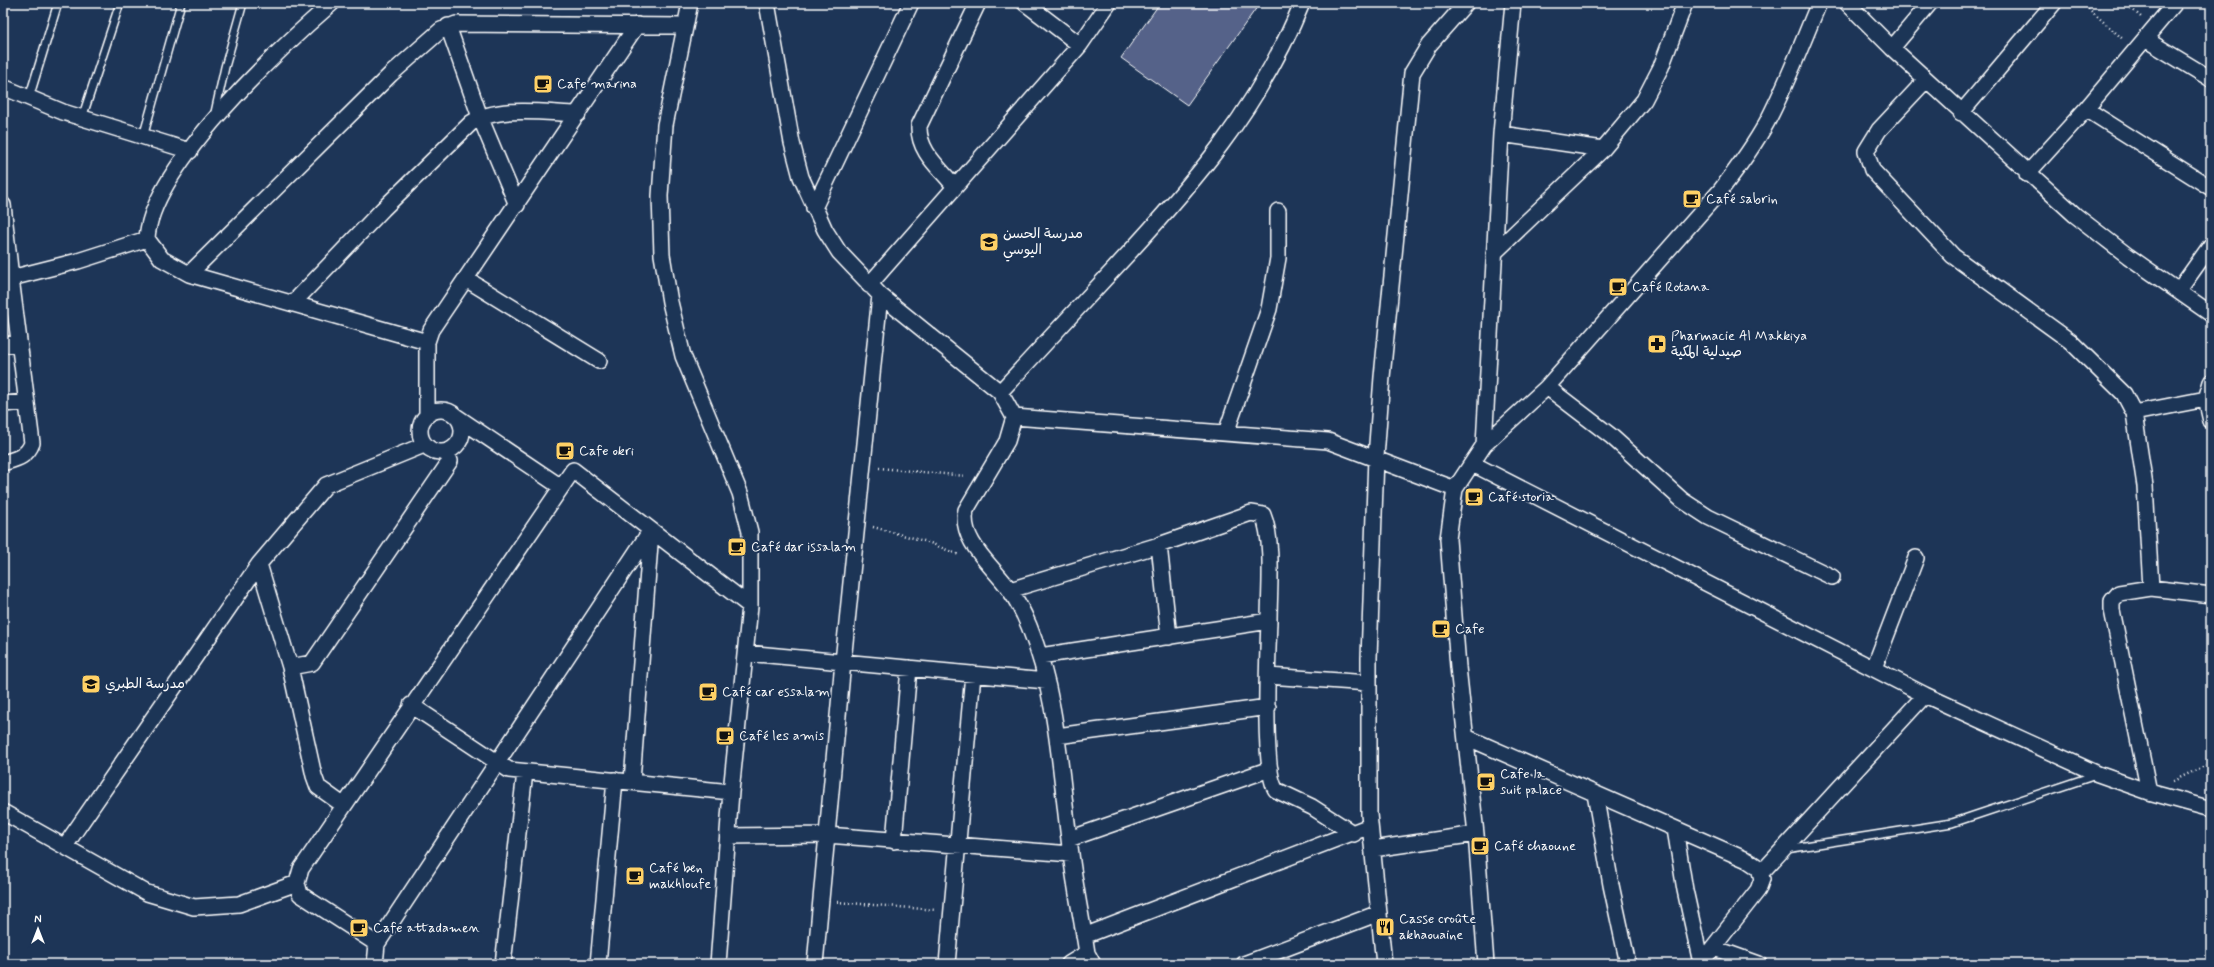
<svg xmlns="http://www.w3.org/2000/svg" width="2214" height="967" font-family="Mynerve,'Playpen Sans Arabic',sans-serif">
  <rect width="100%" height="100%" fill="#1d3557"/>
  <filter id="ink" filterUnits="userSpaceOnUse"><feTurbulence type="fractalNoise" baseFrequency=".025" numOctaves="2"/><feDisplacementMap in="SourceGraphic" scale="8" xChannelSelector="R" yChannelSelector="G"/><feConvolveMatrix kernelMatrix="1 2 1 2 8 2 1 2 1" color-interpolation-filters="sRGB"/></filter>
  <g filter="url(#ink)">
    <path fill="#556289" stroke="#fff" d="M 1160,3 L 1260,3 L 1187,105 L 1121,58 Z"/>
    <g fill="none" stroke-linecap="round" stroke-linejoin="round">
      <defs>
        <path id="service" d="M 29,98 L 58,3
          M 214,117 L 225,67 L 243,3
          M 82,118 L 120,3
          M 143,137 L 181,3
          M 1786,849 L 1952,823 L 2096,775"/>
        <path id="minor" d="M 690,3 L 665,125 L 660,196 L 662,255 L 670,302 L 683,356 L 740,493 L 750,532 L 750,606 L 731,792 L 718,964
          M 767,3 L 792,143 L 801,177 L 825,230 L 839,252 L 880,295 L 1000,392 L 1014,417 L 1007,441 L 966,510 C 959,541 993,566 1009,589 C 1017,600 1024,614 1029,626 C 1059,699 1060,777 1071,854 C 1075,887 1082,920 1087,953 L 1093,964
          M 1025,3 L 1080,45
          M 1847,3 L 1892,48 L 2075,215 L 2128,256 L 2211,314
          M 448,26 L 480,117 L 517,205
          M 2145,39 L 2211,79
          M 1892,48 L 1930,3
          M 1926,80 L 1879,130 L 1866,151 L 1872,170 L 1953,256 L 2070,341 L 2124,394 L 2134,413 L 2145,486 L 2151,588
          M 3,87 L 63,112 L 190,151
          M 2086,109 L 2211,188
          M 1961,113 L 2054,3
          M 1501,134 L 1603,149
          M 2027,174 L 2086,109 L 2175,3
          M 955,187 C 940,168 918,152 919,126 L 978,3
          M 3,205 L 11,278 L 78,261 L 147,239 C 150,169 280,48 332,3
          M 814,208 L 911,3
          M 147,239 L 162,259 L 189,274 L 427,342
          M 1494,253 L 1603,149 L 1644,100 L 1661,67 L 1685,3
          M 189,274 L 391,74 L 441,30 L 456,24 L 684,26
          M 466,279 L 599,361
          M 3,280 L 11,278 L 32,443 C 27,457 16,459 3,463
          M 869,285 L 1080,45 L 1109,3
          M 2179,290 L 2211,245
          M 293,303 L 383,209 L 471,123 C 497,105 546,113 578,114
          M 3,345 L 18,343
          M 2211,382 L 2206,399 L 2211,421
          M 1547,387 L 1611,436 L 1682,500 L 1708,517 L 1832,577
          M 1000,392 C 1039,350 1077,309 1115,268 C 1192,185 1259,109 1302,3
          M 3,404 L 27,402
          M420 431a21 21 0 1 1 42 0a21 21 0 1 1-42 0Z
          M 2134,413 L 2206,399
          M 427,415 L 427,342 L 431,330 L 637,25
          M 457,417 L 561,487
          M 1014,417 L 1328,441 L 1455,489
          M 1226,433 L 1269,309 L 1278,258 L 1278,211
          M 1484,445 L 1501,134 L 1513,3
          M 1473,464 L 1925,695 L 2098,774 L 2149,792 L 2211,809
          M 573,470 L 651,530 L 377,944 L 300,894 L 297,883 L 301,869 Z
          M 651,530 L 750,606
          M 1159,545 L 1169,637
          M 1010,590 L 1159,545 L 1251,513 L 1263,515 C 1274,541 1269,591 1269,621 L 1040,656
          M 1269,621 C 1268,650 1262,771 1276,790 L 1312,807 L 1354,834
          M 746,653 L 1046,681
          M 290,667 L 312,663 L 450,461 L 446,452
          M 1874,668 L 1916,558
          M 1268,676 L 1369,683
          M 411,705 L 509,770 L 731,792
          M 1057,736 L 1268,707
          M 1466,737 L 1747,860 L 1759,868 L 1762,879 L 1758,890 L 1700,964
          M 632,781 L 651,531
          M 2149,792 L 2112,610 L 2112,601 L 2119,593 L 2151,588 L 2211,595
          M 1595,794 L 1611,885 L 1628,964
          M 343,805 L 318,787 L 314,776 L 290,667 L 259,564 L 326,485 L 424,445
          M 3,812 L 147,893 L 194,907 L 239,904 L 297,883
          M 1675,829 L 1685,890 L 1701,963
          M 728,836 L 827,835 L 1071,854
          M 1069,839 L 1270,769
          M 894,841 L 909,668
          M 65,846 L 259,564
          M 1373,849 L 1476,834
          M 1762,872 L 1925,695
          M 1084,936 L 1370,826
          M 1714,948 L 1759,964
          M 375,964 L 377,944
          M 503,964 L 525,772
          M 598,964 L 615,780
          M 815,964 L 843,662 L 880,295
          M 947,964 L 973,674
          M 1069,964 L 1087,953
          M 1244,964 L 1379,913
          M 1384,964 L 1369,814 L 1369,658 L 1376,457 L 1382,377 L 1412,73 L 1429,45 L 1466,3
          M 1486,964 L 1476,834 L 1458,667 L 1448,539 L 1455,489 L 1484,445 L 1547,387 L 1720,191 C 1737,169 1754,146 1767,122 C 1787,84 1802,43 1819,3"/>
      </defs>
      <use href="#service" stroke="#fff" stroke-width="10"/>
      <use href="#minor" stroke="#fff" stroke-width="18"/>
      <path stroke="#fff" stroke-width="2.5" stroke-dasharray="1 3" stroke-linecap="butt" d="M 2082,3 L 2124,40
        M 2125,3 L 2141,17
        M 879,468 L 966,476
        M 873,527 L 928,542 L 959,555
        M 2173,781 L 2211,763
        M 837,902 L 936,910"/>
      <use href="#service" stroke="#1d3557" stroke-width="7"/>
      <use href="#minor" stroke="#1d3557" stroke-width="15"/>
    </g>
  </g>
  <defs>
    <symbol id="cafe-square" viewBox="-11 -11 22 22"><rect x="-9" y="-9" width="18" height="18" rx="4" fill="#ffd166" stroke="#1d3557"/><path d="M-5.5-4.5H6V0H3Q3 3.5 0 3.5H-2.5Q-5.5 3.5-5.5 0ZM3-3.2v2h1.7v-2ZM-6 4.5H4V6H-6Z" fill="#111"/></symbol>
    <symbol id="school-square" viewBox="-11 -11 22 22"><rect x="-9" y="-9" width="18" height="18" rx="4" fill="#ffd166" stroke="#1d3557"/><path d="M0-5L7-2L0 1L-7-2ZM-4 1L0 2.5L4 1V4Q0 6-4 4Z" fill="#111"/></symbol>
    <symbol id="pharmacy-square" viewBox="-11 -11 22 22"><rect x="-9" y="-9" width="18" height="18" rx="4" fill="#ffd166" stroke="#1d3557"/><path d="M-2-6h4v4h4v4h-4v4h-4v-4h-4v-4h4Z" fill="#111"/></symbol>
    <symbol id="restaurant-square" viewBox="-11 -11 22 22"><rect x="-9" y="-9" width="18" height="18" rx="4" fill="#ffd166" stroke="#1d3557"/><path d="M-5-6h1v4h1v-4h1v4h1v-4h1v5L-1.5 .5V6h-2V.5L-5-1ZM5-6V6H3V1.5H1.5Q1.5-4 5-6Z" fill="#111"/></symbol>
  </defs>
  <g fill-rule="evenodd">
    <use href="#cafe-square" x="532" y="73" width="22" height="22"/>
    <use href="#cafe-square" x="1681" y="188" width="22" height="22"/>
    <use href="#school-square" x="978" y="231" width="22" height="22"/>
    <use href="#cafe-square" x="1607" y="276" width="22" height="22"/>
    <use href="#pharmacy-square" x="1646" y="333" width="22" height="22"/>
    <use href="#cafe-square" x="554" y="440" width="22" height="22"/>
    <use href="#cafe-square" x="1463" y="486" width="22" height="22"/>
    <use href="#cafe-square" x="726" y="536" width="22" height="22"/>
    <use href="#cafe-square" x="1430" y="618" width="22" height="22"/>
    <use href="#school-square" x="80" y="673" width="22" height="22"/>
    <use href="#cafe-square" x="697" y="681" width="22" height="22"/>
    <use href="#cafe-square" x="714" y="725" width="22" height="22"/>
    <use href="#cafe-square" x="1475" y="771" width="22" height="22"/>
    <use href="#cafe-square" x="1469" y="835" width="22" height="22"/>
    <use href="#cafe-square" x="624" y="865" width="22" height="22"/>
    <use href="#restaurant-square" x="1374" y="916" width="22" height="22"/>
    <use href="#cafe-square" x="348" y="917" width="22" height="22"/>
  </g>
  <g text-anchor="middle" dominant-baseline="central" stroke-width="4" stroke-linejoin="round" paint-order="stroke">
    <g font-size="14" fill="#fff" stroke="#1d3557" text-anchor="start">
      <text x="557" y="84">Cafe marina</text>
      <text x="1706" y="199">Café sabrin</text>
      <text x="1003" y="234">مدرسة الحسن<tspan x="1003" dy="16">اليوسي</tspan></text>
      <text x="1632" y="287">Café Rotana</text>
      <text x="1671" y="336">Pharmacie Al Makkiya<tspan x="1671" dy="16">صيدلية المكية</tspan></text>
      <text x="579" y="451">Cafe okri</text>
      <text x="1488" y="497">Café storia</text>
      <text x="751" y="547">Café dar issalam</text>
      <text x="1455" y="629">Cafe</text>
      <text x="105" y="684">مدرسة الطبري</text>
      <text x="722" y="692">Café car essalam</text>
      <text x="739" y="736">Café les amis</text>
      <text x="1500" y="774">Cafe la<tspan x="1500" dy="16">suit palace</tspan></text>
      <text x="1494" y="846">Café chaoune</text>
      <text x="649" y="868">Café ben<tspan x="649" dy="16">makhloufe</tspan></text>
      <text x="1399" y="919">Casse croûte<tspan x="1399" dy="16">akhaouaine</tspan></text>
      <text x="373" y="928">Cafe attadamen</text>
    </g>
  </g>
  <rect width="2214" height="967" fill="none" stroke="#1d3557" stroke-width="16"/>
  <rect x="8" y="8" width="2198" height="951" fill="none" stroke="#fff" stroke-width="1.5" filter="url(#ink)"/>
  <g transform="translate(38 929)" stroke="#1d3557" stroke-width="3" paint-order="stroke">
  <path d="M0-3L7 15L0 10L-7 15Z" fill="#ffffff"/>
  <text y="-6" font-size="11" font-weight="bold" text-anchor="middle" fill="#ffffff">N</text>
  </g>
</svg>
